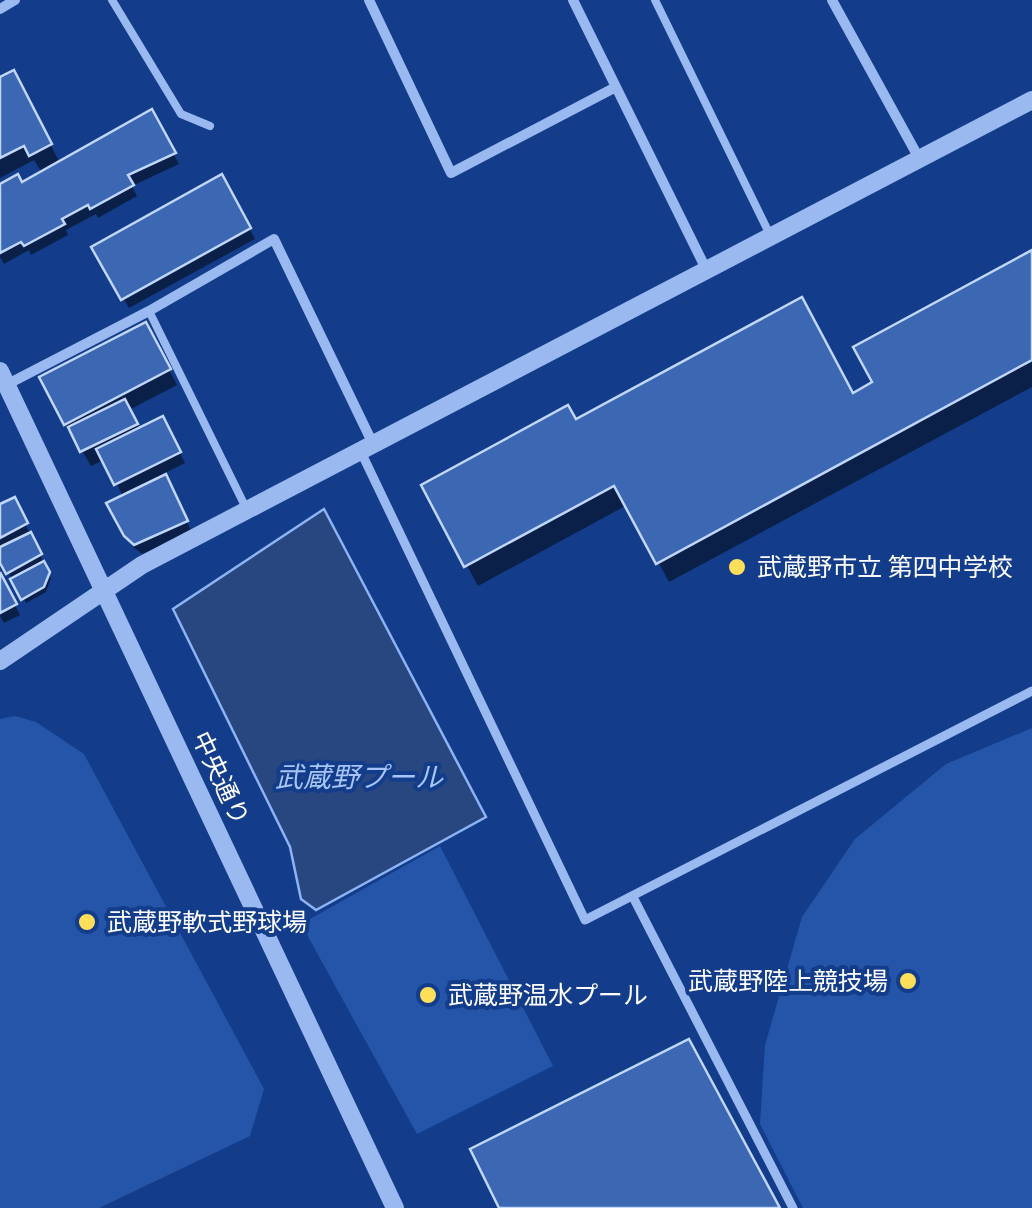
<svg xmlns="http://www.w3.org/2000/svg" width="1032" height="1208" font-family="Ubuntu,'Noto Sans JP',sans-serif">
  <rect width="100%" height="100%" fill="#133d8a"/>
  <path fill="#2555a9" d="M 15,716 L 36,722 L 84,754 L 264,1089 L 250,1136 L 99,1208 L 0,1208 L 0,719 Z
    M 1032,728 L 1032,1208 L 803,1208 L 760,1124 L 765,1045 L 802,917 L 855,839 L 946,764 Z
    M 440,846 L 553,1066 L 417,1134 L 301,924 Z"/>
  <path fill="#284780" stroke="#8cb3f3" stroke-width="2.5" d="M 324,509 L 486,817 L 316,910 L 301,899 L 290,847 L 173,609 Z"/>
  <path fill="#0007" d="M 0,80 L 21,89 L 60,163 L 151,112 L 179,164 L 132,186 L 137,196 L 98,218 L 96,214 L 66,230 L 68,235 L 31,255 L 29,250 L 4,264 L 0,257 L 0,187 L 22,185 L 42,173 L 34,160 L 0,178 Z
    M 221,177 L 255,239 L 129,308 L 95,248 Z
    M 1032,253 L 1032,387 L 669,582 L 627,505 L 478,586 L 424,486 L 576,422 L 853,396 L 876,383 Z
    M 154,340 L 177,385 L 129,410 L 140,430 L 168,429 L 185,463 L 163,474 L 192,532 L 142,554 L 133,547 L 110,504 L 124,498 L 104,460 L 91,466 L 66,424 Z
    M 14,500 L 51,578 L 46,592 L 26,603 L 0,558 L 0,507 Z
    M 0,576 L 20,615 L 4,623 L 0,616 Z"/>
  <path fill="#3c67b3" stroke="#c1d6fc" stroke-width="2.5" d="M 14,70 L 52,144 L 29,156 L 24,146 L 0,158 L 0,77 Z
    M 152,109 L 176,153 L 128,175 L 134,185 L 90,209 L 88,205 L 62,219 L 65,224 L 24,246 L 21,242 L 0,253 L 0,184 L 18,174 L 22,182 Z
    M 222,174 L 251,228 L 121,300 L 91,247 Z
    M 1032,250 L 1032,360 L 656,564 L 614,486 L 464,567 L 421,485 L 568,405 L 576,419 L 802,297 L 853,393 L 872,382 L 853,347 Z
    M 146,322 L 171,369 L 64,425 L 39,377 Z
    M 125,399 L 138,424 L 80,452 L 68,427 Z
    M 163,416 L 181,452 L 114,485 L 96,449 Z
    M 166,474 L 188,521 L 134,545 L 124,536 L 106,503 Z
    M 15,497 L 28,523 L 0,538 L 0,504 Z
    M 31,532 L 42,554 L 6,574 L 0,563 L 0,547 Z
    M 44,561 L 50,572 L 44,587 L 21,600 L 10,579 Z
    M 0,572 L 17,604 L 0,613 Z
    M 689,1039 L 780,1208 L 499,1208 L 470,1149 Z"/>
  <g fill="none" stroke-linecap="round" stroke-linejoin="round">
    <path stroke="#9ab9f0" stroke-width="8" d="M 112,0 L 181,114 L 210,126
      M 655,0 L 771,237
      M 149,311 L 246,508"/>
    <path stroke="#9ab9f0" stroke-width="9" d="M 361,452 L 585,920 L 1032,691
      M 633,897 L 793,1208"/>
    <path stroke="#9ab9f0" stroke-width="10" d="M 369,0 L 451,173 L 614,88
      M 573,0 L 707,271
      M 832,0 L 920,160
      M 0,9 L 15,0
      M 6,385 L 149,311 L 274,239 L 374,446"/>
    <path stroke="#9ab9f0" stroke-width="18" d="M 0,371 L 395,1208
      M 0,661 L 142,565 L 1032,100"/>
  </g>
  <g fill="#ffde59" stroke="#133d8a" stroke-width="4">
    <circle cx="737" cy="567" r="10"/>
    <circle cx="87" cy="922" r="10"/>
    <circle cx="908" cy="981" r="10"/>
    <circle cx="428" cy="995" r="10"/>
  </g>
  <g text-anchor="middle" dominant-baseline="central" stroke-width="8" stroke-linejoin="round" paint-order="stroke">
    <g font-size="25" fill="#fff" stroke="#133d8a" text-anchor="start">
      <text x="757" y="567">武蔵野市立 第四中学校</text>
      <text x="107" y="922">武蔵野軟式野球場</text>
      <text x="888" y="981" text-anchor="end">武蔵野陸上競技場</text>
      <text x="448" y="995">武蔵野温水プール</text>
    </g>
    <g font-size="25" fill="#fff" stroke="#133d8a">
      <text transform="translate(221 778) rotate(65)">中央通り</text>
    </g>
    <g font-size="28" font-style="italic" fill="#a6c4f7" stroke="#133d8a">
      <text x="359" y="776">武蔵野プール</text>
    </g>
  </g>
</svg>
